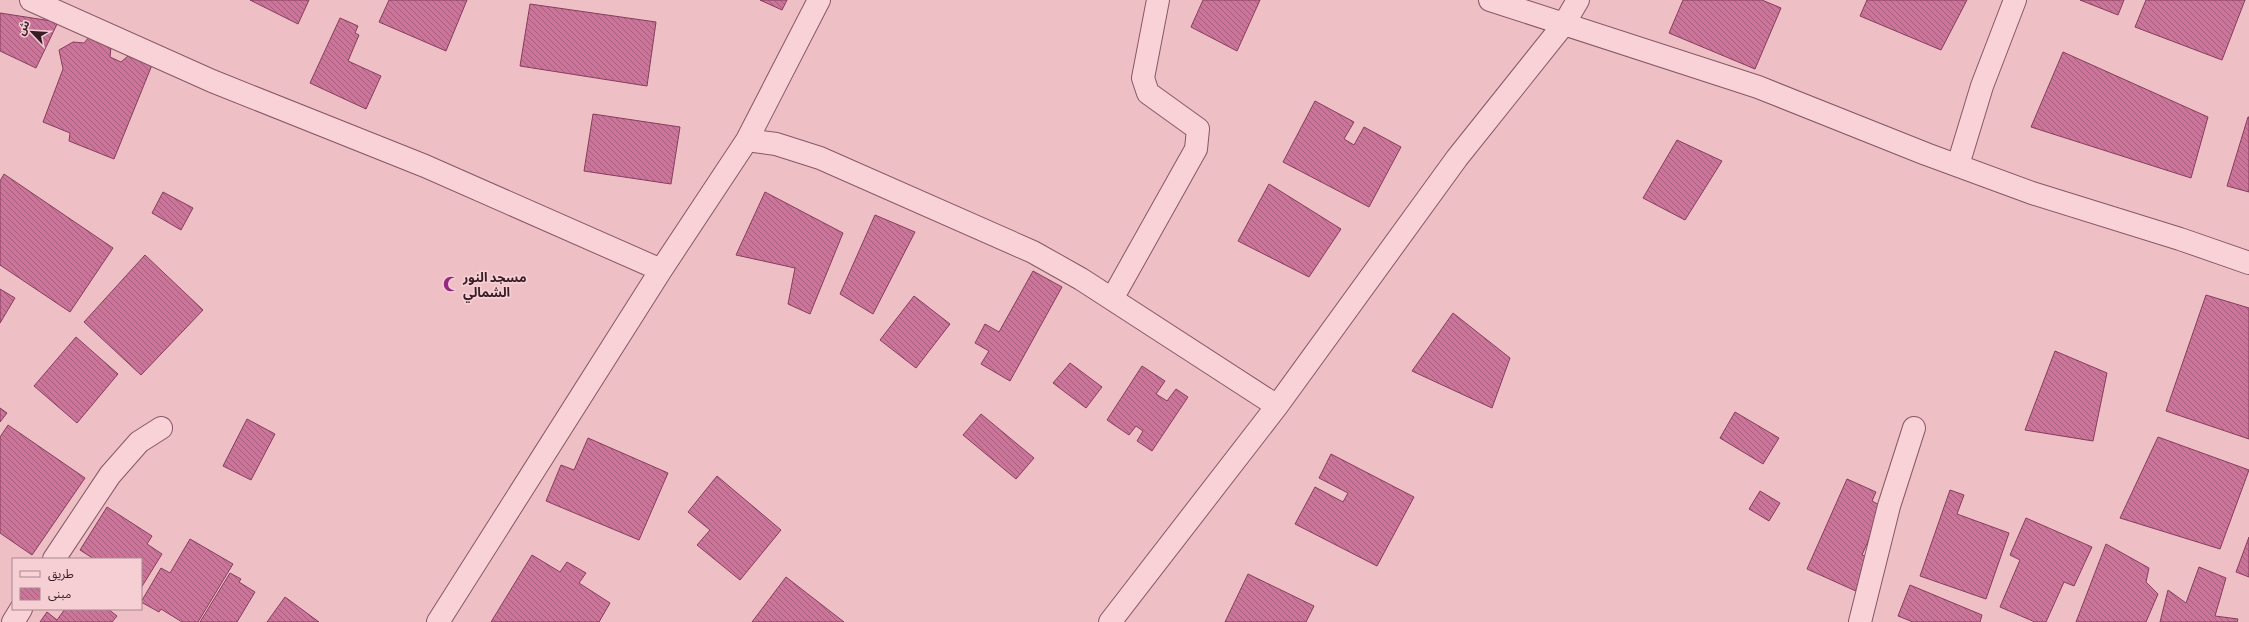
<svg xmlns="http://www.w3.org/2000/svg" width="2249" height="622" font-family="Bitter,'Noto Sans Arabic',serif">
  <defs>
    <pattern id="building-back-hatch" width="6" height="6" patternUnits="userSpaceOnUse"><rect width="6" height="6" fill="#cd749a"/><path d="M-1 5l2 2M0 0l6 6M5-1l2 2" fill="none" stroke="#a75e7d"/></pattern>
  </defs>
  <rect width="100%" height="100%" fill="#eebfc5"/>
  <path fill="url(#building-back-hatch)" stroke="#863d5d" d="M 250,0 L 309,0 L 298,24 Z
    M 389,0 L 467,0 L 446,51 L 379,22 Z
    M 760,0 L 787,0 L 782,10 Z
    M 1203,0 L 1260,0 L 1237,51 L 1191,27 Z
    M 1683,0 L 1762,0 L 1781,8 L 1755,69 L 1669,33 Z
    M 1867,0 L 1967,0 L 1941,50 L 1860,16 Z
    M 2080,0 L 2124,0 L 2118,15 Z
    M 2146,0 L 2245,0 L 2222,60 L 2135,27 Z
    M 530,4 L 656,22 L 647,86 L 520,66 Z
    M 0,13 L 58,22 L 36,68 L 0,51 Z
    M 340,18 L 358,26 L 355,33 L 359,35 L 348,61 L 381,76 L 366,109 L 310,83 Z
    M 90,36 L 111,47 L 110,57 L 121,62 L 128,56 L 152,65 L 114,159 L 69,141 L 70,133 L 43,122 L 63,69 L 59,50 L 73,42 L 84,43 Z
    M 2063,52 L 2208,117 L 2191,178 L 2031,127 Z
    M 1315,101 L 1354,122 L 1344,139 L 1354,145 L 1364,127 L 1401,147 L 1369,207 L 1283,162 Z
    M 593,114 L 680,127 L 671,184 L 584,171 Z
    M 2248,117 L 2249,117 L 2249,192 L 2227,186 Z
    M 1677,140 L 1722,161 L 1685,220 L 1643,198 Z
    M 4,174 L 113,248 L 70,312 L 0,265 L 0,181 Z
    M 1269,184 L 1341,229 L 1309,277 L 1238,241 Z
    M 163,192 L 193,208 L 181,230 L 152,213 Z
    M 765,192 L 843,233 L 810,314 L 788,304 L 795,268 L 736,255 Z
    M 875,215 L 915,232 L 873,314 L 840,294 Z
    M 145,255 L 203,310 L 141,375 L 84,322 Z
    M 1033,271 L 1062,287 L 1010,381 L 981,364 L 989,351 L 975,343 L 985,324 L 999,332 Z
    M 0,289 L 15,298 L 0,323 Z
    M 2206,295 L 2249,308 L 2249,439 L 2166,411 Z
    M 914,296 L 950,324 L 916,368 L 880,340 Z
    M 1453,313 L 1510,358 L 1492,408 L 1412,371 Z
    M 76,337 L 118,374 L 77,423 L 34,386 Z
    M 2055,351 L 2107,373 L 2093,441 L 2025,430 Z
    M 1070,363 L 1102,387 L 1086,408 L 1053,383 Z
    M 1142,366 L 1165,381 L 1156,394 L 1167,401 L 1176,389 L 1188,397 L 1152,451 L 1137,441 L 1143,431 L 1136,426 L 1129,435 L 1107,420 Z
    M 0,408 L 7,413 L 0,422 Z
    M 1735,412 L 1779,438 L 1763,464 L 1720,438 Z
    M 981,414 L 1034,458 L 1016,479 L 963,435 Z
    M 247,419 L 275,434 L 251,480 L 223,466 Z
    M 8,425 L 85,478 L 32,555 L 0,533 L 0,437 Z
    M 2158,437 L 2249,470 L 2220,549 L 2120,518 Z
    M 588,438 L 668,473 L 639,540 L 546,501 L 561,465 L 574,470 Z
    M 1331,454 L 1414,497 L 1377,566 L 1295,524 L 1315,487 L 1343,502 L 1348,493 L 1319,478 Z
    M 717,476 L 781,530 L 740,580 L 697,545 L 710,530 L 688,512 Z
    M 1847,479 L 1876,492 L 1872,501 L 1883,507 L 1862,555 L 1872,559 L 1858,592 L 1807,569 Z
    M 1950,490 L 1964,495 L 1957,514 L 2009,533 L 1986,599 L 1920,576 Z
    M 1760,491 L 1780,503 L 1769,521 L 1749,509 Z
    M 107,507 L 152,536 L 147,544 L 162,554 L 141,588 L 141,559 L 94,559 L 80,550 Z
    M 2026,518 L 2092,547 L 2074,586 L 2064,582 L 2046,622 L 2035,622 L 2000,607 L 2020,560 L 2010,555 Z
    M 2249,537 L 2249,577 L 2236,572 Z
    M 190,539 L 233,564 L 198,622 L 182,622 L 161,609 L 159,612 L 141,602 L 161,568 L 170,573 Z
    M 2106,544 L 2149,568 L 2146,582 L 2158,594 L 2146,622 L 2076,622 Z
    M 532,555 L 560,572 L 567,562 L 586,573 L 579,583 L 610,603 L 599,622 L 491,622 Z
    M 2199,567 L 2226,578 L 2215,616 L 2238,619 L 2237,622 L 2160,622 L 2168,590 L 2186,603 Z
    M 230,573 L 241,579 L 239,582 L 255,592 L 237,622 L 200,622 Z
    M 1248,574 L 1314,606 L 1306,622 L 1225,622 Z
    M 786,577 L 844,622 L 752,622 Z
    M 1910,585 L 1982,615 L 1980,622 L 1913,622 L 1898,616 Z
    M 285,597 L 319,622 L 267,622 Z
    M 65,609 L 108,609 L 117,616 L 112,622 L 40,622 L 47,612 L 57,620 Z"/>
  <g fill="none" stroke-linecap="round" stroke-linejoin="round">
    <defs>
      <path id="street" d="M 31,0 L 212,81 L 425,166 L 661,270
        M 1490,0 L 1758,87 L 1926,154 L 2032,193 L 2180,239 L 2249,263
        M 747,140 L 776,144 L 820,158 L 1033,252 L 1081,279 L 1277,406
        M 1958,165 L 1982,86 L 2015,0
        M 1112,299 L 1196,149 L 1198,129 L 1148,93 L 1143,78 L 1158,0
        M 54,559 L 110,475 L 139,442 L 161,428
        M 13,622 L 21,609
        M 438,622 L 661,270 L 747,140 L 819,0
        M 1110,622 L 1277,406 L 1457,158 L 1564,24 L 1578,0
        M 1860,622 L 1889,506 L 1914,428"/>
    </defs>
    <use href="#street" stroke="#875766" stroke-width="24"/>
    <use href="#street" stroke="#f9d2d7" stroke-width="22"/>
  </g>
  <defs>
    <symbol id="mosque-bare" viewBox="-9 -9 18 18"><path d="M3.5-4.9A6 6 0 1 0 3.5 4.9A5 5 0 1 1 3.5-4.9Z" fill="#972785" stroke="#f6cfd4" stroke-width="2.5" paint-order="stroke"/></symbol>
  </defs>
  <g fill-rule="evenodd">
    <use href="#mosque-bare" x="440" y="273" width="22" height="22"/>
  </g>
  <g text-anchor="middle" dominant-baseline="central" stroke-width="3.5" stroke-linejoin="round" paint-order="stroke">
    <g font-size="13" font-weight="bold" fill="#361c25" stroke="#f6cfd4" text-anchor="start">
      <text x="463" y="277">مسجد النور<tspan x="463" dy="15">الشمالي</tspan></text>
    </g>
  </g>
  <rect x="12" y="558" width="130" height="52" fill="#f6cfd4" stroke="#a9878e"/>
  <rect x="20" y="571" width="20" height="6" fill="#f9d2d7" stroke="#a9878e"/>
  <text x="48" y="578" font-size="12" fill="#361c25">طريق</text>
  <rect x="20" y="588" width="20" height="12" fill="url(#building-back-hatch)" stroke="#a9878e"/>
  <text x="48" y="598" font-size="12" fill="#361c25">مبنى</text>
  <g transform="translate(32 32) rotate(295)" stroke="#f6cfd4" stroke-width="3" paint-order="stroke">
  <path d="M0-3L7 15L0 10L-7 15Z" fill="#361c25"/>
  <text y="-6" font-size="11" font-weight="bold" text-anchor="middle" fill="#361c25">ش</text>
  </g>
</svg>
